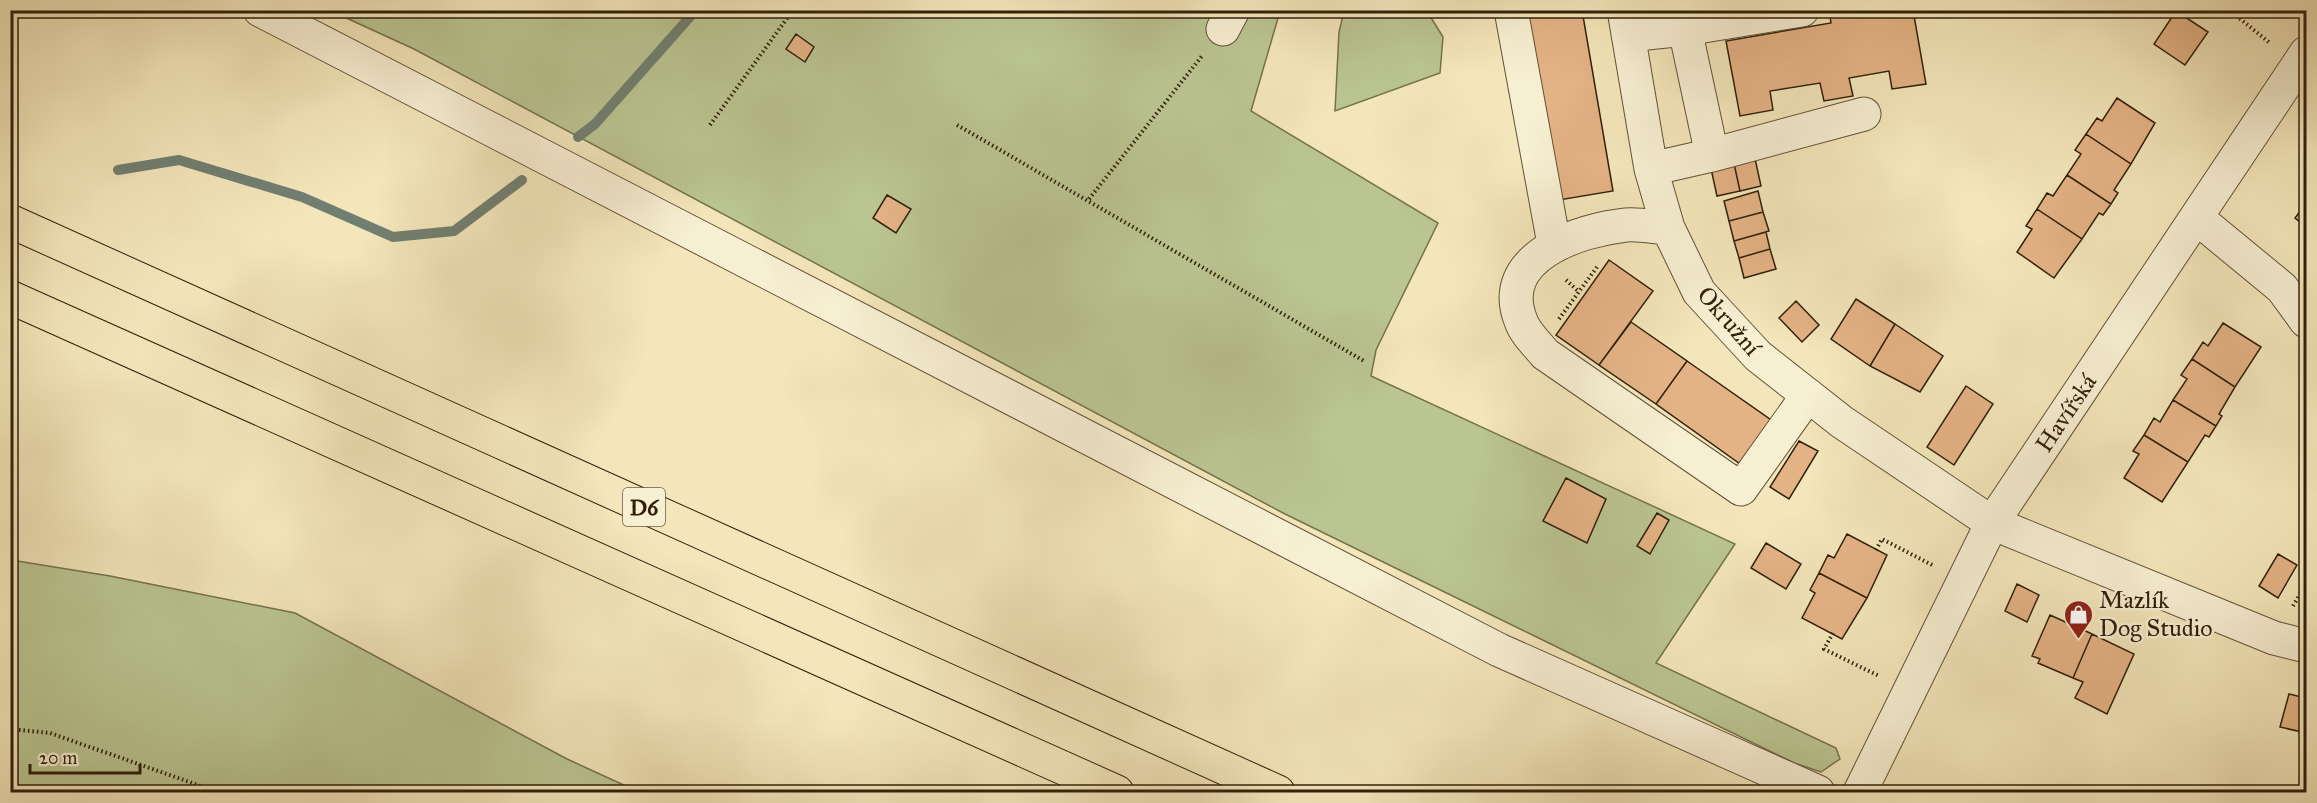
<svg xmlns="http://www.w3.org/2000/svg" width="2317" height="803" font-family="'IM FELL Great Primer',serif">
  <rect width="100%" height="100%" fill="#f3e6ba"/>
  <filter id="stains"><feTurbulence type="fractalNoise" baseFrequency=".00333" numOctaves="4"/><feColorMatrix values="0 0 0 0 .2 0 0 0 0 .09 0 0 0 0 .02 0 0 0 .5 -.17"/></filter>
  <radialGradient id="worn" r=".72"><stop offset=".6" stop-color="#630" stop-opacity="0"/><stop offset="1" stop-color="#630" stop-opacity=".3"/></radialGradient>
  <path fill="#bac591" stroke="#75724e" stroke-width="1.5" d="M 331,11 L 1280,11 L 1251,111 L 1438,223 L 1376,350 L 1371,376 L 1735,544 L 1656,663 L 1836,748 L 1840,759 L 1821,772 L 1794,763 L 1285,514 L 414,49 Z
    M 1344,11 L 1427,11 L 1443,37 L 1440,73 L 1335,111 L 1339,32 Z
    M 11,560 L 110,576 L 295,613 L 567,759 L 639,792 L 11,792 Z"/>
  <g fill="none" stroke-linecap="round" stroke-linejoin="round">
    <path stroke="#717f71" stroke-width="10" d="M 578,137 L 595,124 L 696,10
      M 118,170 L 179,160 L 302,197 L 393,237 L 454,231 L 522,180"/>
  </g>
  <path fill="#e4b385" stroke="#30200b" stroke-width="1.5" d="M 1526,10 L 1582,10 L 1613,191 L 1559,200 Z
    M 1829,10 L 1913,10 L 1926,84 L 1892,89 L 1889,71 L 1849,78 L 1853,96 L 1824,101 L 1820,83 L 1770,91 L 1773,110 L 1740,116 L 1726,41 L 1831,23 Z
    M 2176,11 L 2208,32 L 2185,65 L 2154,44 Z
    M 796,34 L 814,47 L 805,62 L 786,49 Z
    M 2117,98 L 2155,123 L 2131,164 L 2086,134 L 2097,118 L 2102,121 Z
    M 2086,134 L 2131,164 L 2114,190 L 2118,193 L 2111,204 L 2067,175 L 2081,154 L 2075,150 Z
    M 1754,154 L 1761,186 L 1740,191 L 1733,159 Z
    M 1733,159 L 1740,191 L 1717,196 L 1710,164 Z
    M 2067,175 L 2111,204 L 2103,215 L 2099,213 L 2082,239 L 2037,209 L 2047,193 L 2053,196 Z
    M 1758,191 L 1763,212 L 1729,221 L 1724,201 Z
    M 887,195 L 911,209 L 896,233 L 873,218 Z
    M 2306,203 L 2306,227 L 2295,218 Z
    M 2037,209 L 2082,239 L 2054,278 L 2017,252 L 2032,229 L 2026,226 Z
    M 1763,212 L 1769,231 L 1734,241 L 1729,221 Z
    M 1766,232 L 1770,249 L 1739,258 L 1734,241 Z
    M 1770,249 L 1776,269 L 1744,278 L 1739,258 Z
    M 1609,260 L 1653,291 L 1599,365 L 1556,335 Z
    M 1856,299 L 1895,324 L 1870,366 L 1831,339 Z
    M 1796,301 L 1819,325 L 1802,342 L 1779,318 Z
    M 1631,322 L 1687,361 L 1656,404 L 1599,365 Z
    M 2223,323 L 2261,347 L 2235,387 L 2192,359 L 2203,342 L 2208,346 Z
    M 1895,324 L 1943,356 L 1920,392 L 1870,366 Z
    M 2192,359 L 2235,387 L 2219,414 L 2222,416 L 2216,426 L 2173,400 L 2187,379 L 2181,375 Z
    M 1687,361 L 1774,422 L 1743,466 L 1656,404 Z
    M 1966,386 L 1993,404 L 1954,465 L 1927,447 Z
    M 2173,400 L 2216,426 L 2209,437 L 2205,435 L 2188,462 L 2144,435 L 2154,418 L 2160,422 Z
    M 2144,435 L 2188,462 L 2162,502 L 2124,478 L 2139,454 L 2133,451 Z
    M 1799,441 L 1818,451 L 1789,499 L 1770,487 Z
    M 1566,478 L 1606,499 L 1587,543 L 1543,521 Z
    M 1657,513 L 1669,520 L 1650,554 L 1637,546 Z
    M 1847,534 L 1887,555 L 1867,598 L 1819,573 L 1828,555 L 1834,558 Z
    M 1766,543 L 1801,564 L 1786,589 L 1751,568 Z
    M 2278,554 L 2297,565 L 2278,598 L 2259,586 Z
    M 1819,573 L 1867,598 L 1842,639 L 1802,618 L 1815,593 L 1810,590 Z
    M 2017,584 L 2039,595 L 2027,622 L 2005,611 Z
    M 2050,615 L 2092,634 L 2073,678 L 2038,663 L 2040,659 L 2032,656 Z
    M 2092,634 L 2134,654 L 2107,714 L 2075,698 L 2083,682 L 2073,678 Z
    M 2289,694 L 2306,698 L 2306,716 L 2302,732 L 2280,727 Z
    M 2306,716 L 2306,734 L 2302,732 Z"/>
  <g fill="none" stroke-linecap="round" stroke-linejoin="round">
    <defs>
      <path id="minor" d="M 260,10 L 1499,650 L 1818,792
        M 1511,10 L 1554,244
        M 1624,10 L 1651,169 L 1668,228 L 1699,292 L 1758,356 L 1842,422 L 1992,523 L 2274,638 L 2306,646
        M 1685,10 L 1685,29 L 1712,155
        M 1223,29 L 1233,10
        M 1628,35 L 1685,29 L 1802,10
        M 1651,169 L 1712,155 L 1864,114
        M 2197,218 L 2282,288 L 2306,321
        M 1668,228 C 1654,227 1640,224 1626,225 C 1579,230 1495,257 1521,321 C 1525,333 1537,344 1545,354 L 1741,489 L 1808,395
        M 1860,792 L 1992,523 L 2306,53"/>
      <path id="highway" d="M 10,221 L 1278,792
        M 10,297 L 1117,792"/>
    </defs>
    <use href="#minor" stroke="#615237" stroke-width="35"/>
    <use href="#highway" stroke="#30200b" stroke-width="35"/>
    <path stroke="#30200b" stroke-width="4" stroke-dasharray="1.5 3" stroke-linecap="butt" d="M 2229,10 L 2270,43
      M 710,125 L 793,10
      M 957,125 L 1364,361
      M 1089,199 L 1202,56
      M 1566,280 L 1578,291
      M 1559,319 L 1597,267
      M 1876,550 L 1882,539 L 1934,566
      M 2293,606 L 2306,584
      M 1833,633 L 1824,649 L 1879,676
      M 10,729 L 50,733 L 218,792"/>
    <use href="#minor" stroke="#f7efd2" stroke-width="33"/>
    <use href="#highway" stroke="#f3e6ba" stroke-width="33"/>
  </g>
  <defs>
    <symbol id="shop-pin" viewBox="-11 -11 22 30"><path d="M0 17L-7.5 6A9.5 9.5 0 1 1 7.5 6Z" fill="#8f2418" stroke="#f7efd2"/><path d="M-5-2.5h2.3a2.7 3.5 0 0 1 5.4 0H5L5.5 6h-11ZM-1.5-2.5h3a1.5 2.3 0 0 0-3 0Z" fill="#fff"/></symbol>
  </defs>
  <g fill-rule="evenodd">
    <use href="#shop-pin" x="2062" y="598" width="33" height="45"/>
  </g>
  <g text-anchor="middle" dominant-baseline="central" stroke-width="5" stroke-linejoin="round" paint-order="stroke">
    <rect fill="#f7efd2" stroke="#6c5e47" stroke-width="1.5" x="623" y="488" width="42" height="38" rx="4.5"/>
    <g font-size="22" font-weight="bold" fill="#30200b">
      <text x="644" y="507">D6</text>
    </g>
    <g font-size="24" fill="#30200b" stroke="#f7efd2">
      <text transform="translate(1729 321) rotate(49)">Okružní</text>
      <text transform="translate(2066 413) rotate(-56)">Havířská</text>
    </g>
    <g font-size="24" fill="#30200b" stroke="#f7efd2" text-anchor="start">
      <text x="2099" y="600">Mazlík<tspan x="2099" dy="28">Dog Studio</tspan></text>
    </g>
  </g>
  <rect width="2317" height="803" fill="none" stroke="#f3e6ba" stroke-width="36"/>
  <rect x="12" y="12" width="2293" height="779" fill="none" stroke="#30200b" stroke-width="3"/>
  <rect x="18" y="18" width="2281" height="767" fill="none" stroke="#30200b" stroke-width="1.5"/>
  <path d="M30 764v9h110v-9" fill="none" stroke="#30200b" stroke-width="3"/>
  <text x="39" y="764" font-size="18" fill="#30200b" stroke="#f7efd2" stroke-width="4.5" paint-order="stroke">20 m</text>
  <rect width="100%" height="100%" filter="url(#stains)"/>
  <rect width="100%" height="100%" fill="url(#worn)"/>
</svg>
